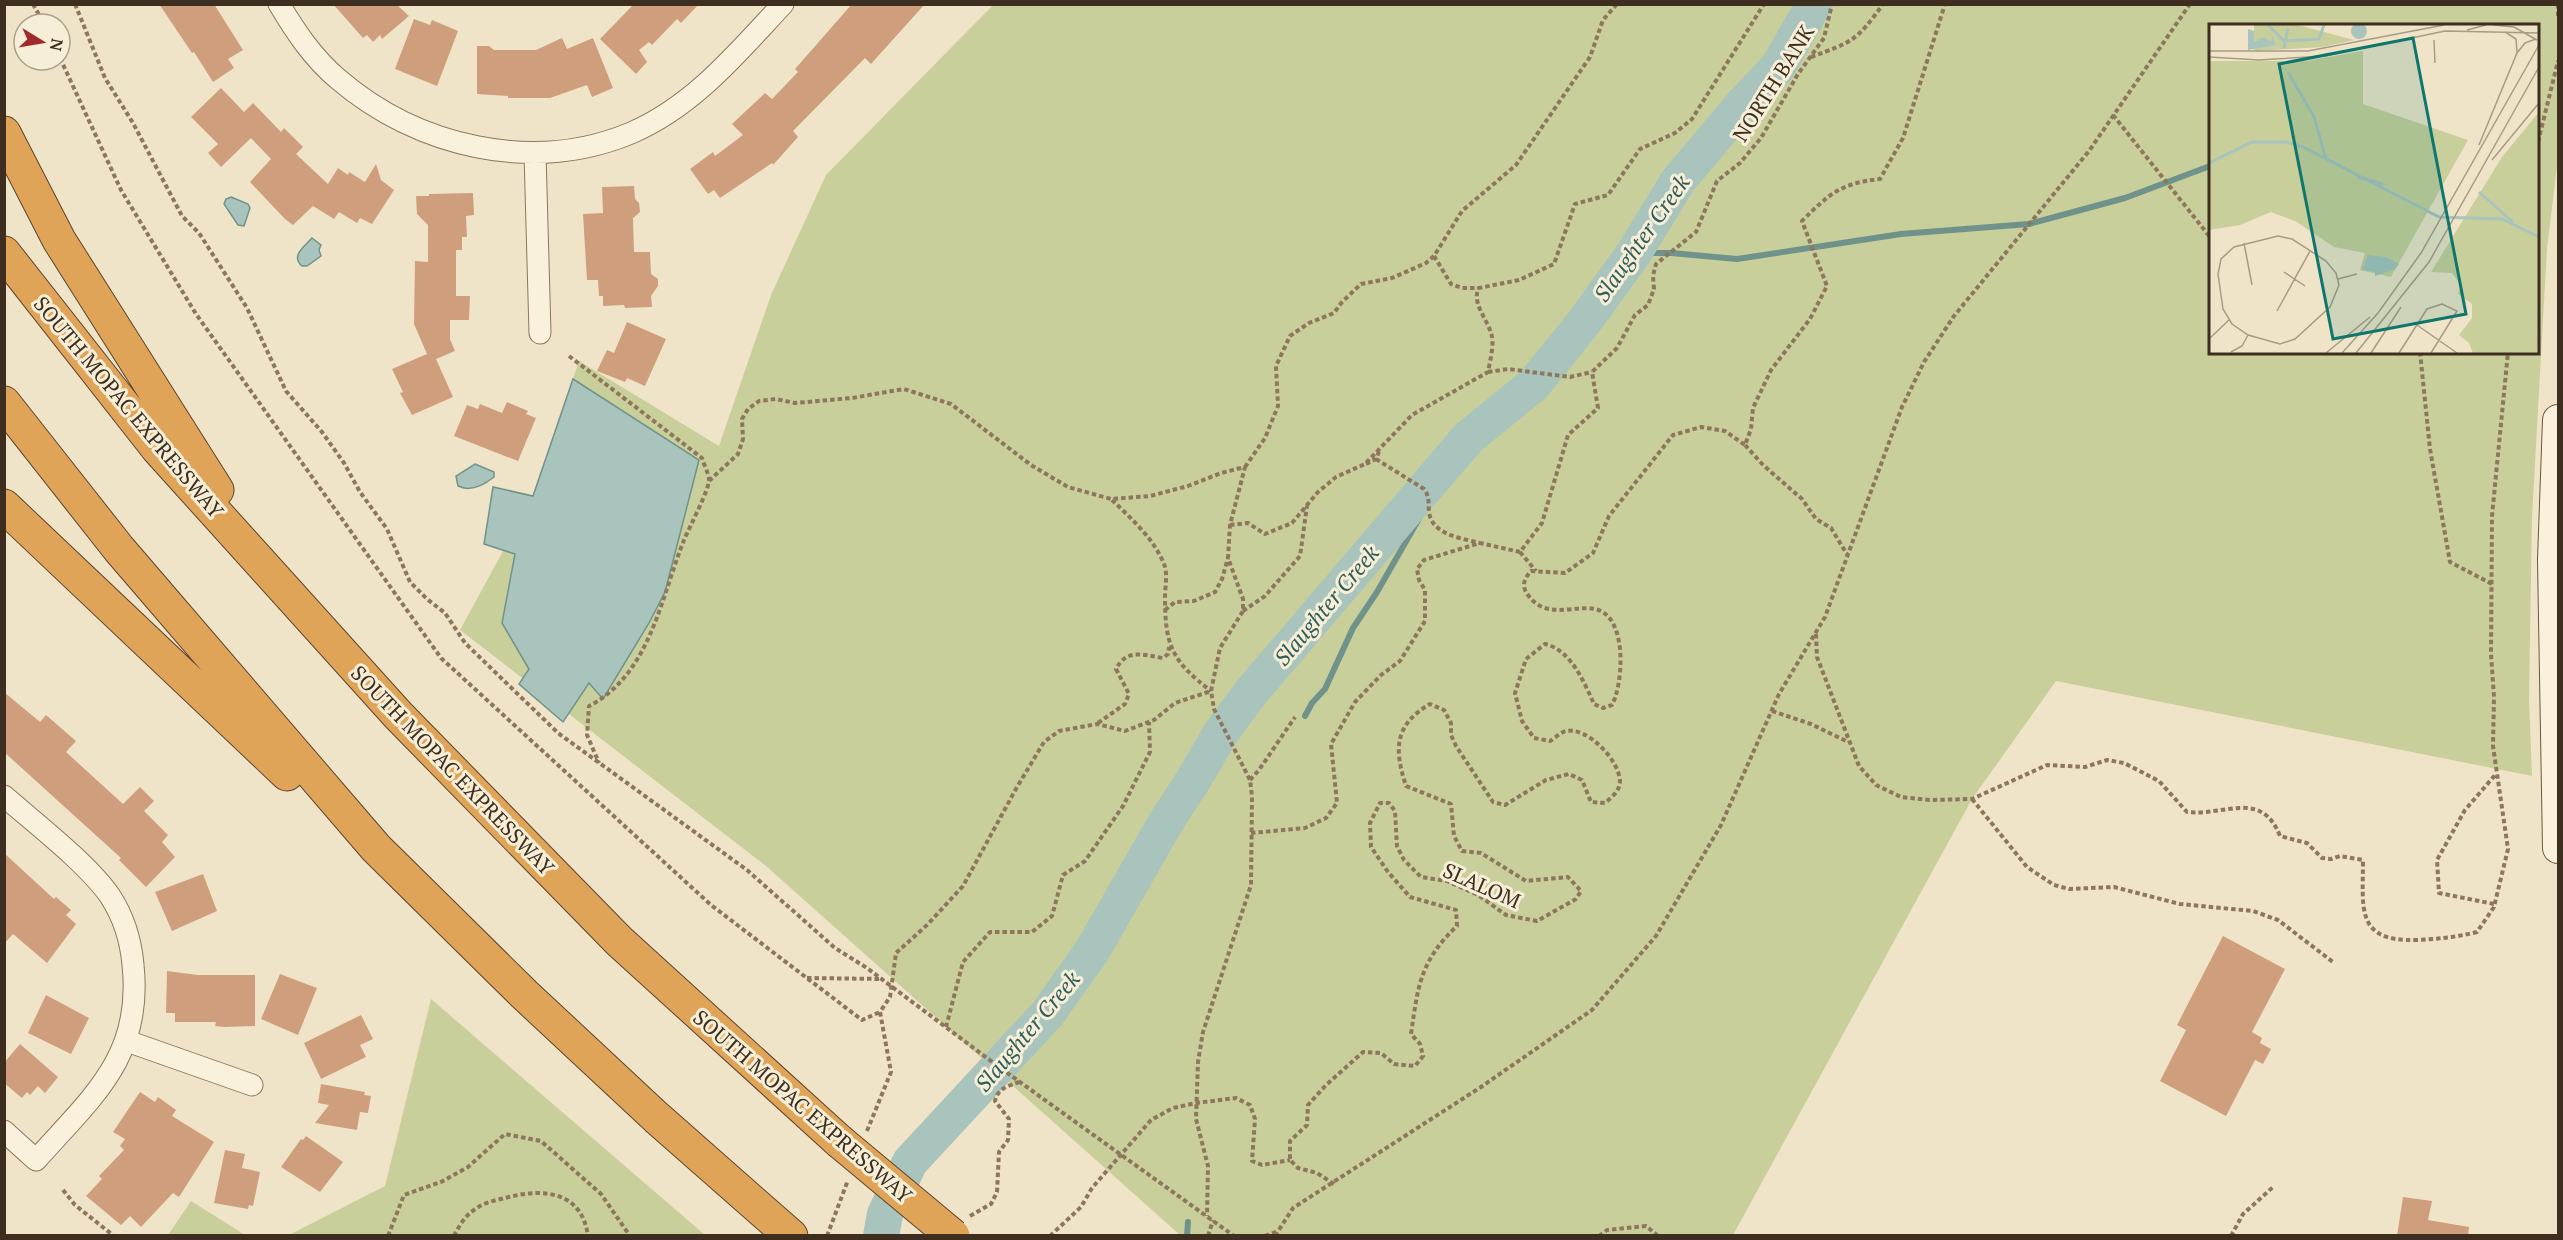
<svg xmlns="http://www.w3.org/2000/svg" width="2563" height="1240" font-family="'PT Serif',serif">
  <rect width="100%" height="100%" fill="#f0e4c8"/>
  <path fill="#c9cf9b" fill-rule="evenodd" d="M 993,5 L 2558,5 L 2558,158 L 2547,249 L 2532,517 L 2529,699 L 2532,776 L 2056,681 L 1972,799 L 1733,1235 L 1180,1235 L 766,866 L 460,630 L 533,496 L 579,361 L 719,446 L 771,295 L 826,175 ZM 2210,26 L 2538,26 L 2538,352 L 2210,352 Z
    M 431,999 L 705,1235 L 289,1235 L 385,1186 Z
    M 191,1201 L 245,1235 L 168,1235 Z"/>
  <path fill="#a9c4bc" stroke="#6f938a" stroke-width="1.5" d="M 231,197 L 248,204 L 250,208 L 244,226 L 238,225 L 224,204 L 226,199 Z
    M 312,238 L 321,245 L 319,250 L 321,256 L 307,266 L 302,266 C 290,256 305,246 312,238 Z
    M 573,379 L 699,460 L 665,592 L 649,623 L 603,699 L 589,683 L 563,722 L 519,684 L 529,669 L 502,623 L 515,554 L 484,544 L 493,487 L 533,496 Z
    M 475,464 L 494,472 L 494,477 C 484,485 470,492 458,486 L 456,476 Z"/>
  <g fill="none" stroke-linecap="round" stroke-linejoin="round">
    <path stroke="#6f938a" stroke-width="6" d="M 1634,253 L 1671,253 L 1737,259 L 1901,234 L 2029,224 L 2125,198 L 2210,166
      M 1305,716 L 1312,703 L 1325,689 L 1353,628 L 1377,592 L 1420,517 L 1419,509 L 1413,502
      M 1187,1236 L 1188,1222"/>
    <path stroke="#a9c4bc" stroke-width="36" d="M 881,1236 L 885,1214 L 910,1162 L 1048,1013 L 1092,951 L 1166,822 L 1194,779 L 1220,734 L 1252,691 L 1468,438 L 1533,385 L 1543,373 L 1584,322 L 1634,253 L 1678,181 L 1741,106 L 1778,67 L 1814,4"/>
  </g>
  <path fill="#cf9f7d" d="M 159,4 L 214,4 L 243,50 L 228,59 L 234,68 L 213,82 L 194,52 L 192,53 Z
    M 333,4 L 396,4 L 409,16 L 382,39 L 380,35 L 373,42 L 367,35 L 363,38 Z
    M 634,4 L 699,4 L 681,23 L 677,19 L 652,45 L 649,42 L 639,50 L 647,62 L 636,74 L 600,39 Z
    M 852,4 L 925,4 L 871,64 L 865,58 L 793,131 L 798,137 L 773,165 L 772,163 L 720,198 L 714,190 L 708,194 L 690,169 L 713,152 L 715,156 L 743,135 L 732,124 L 765,93 L 772,99 L 798,72 L 795,69 Z
    M 414,19 L 430,25 L 432,20 L 458,31 L 437,86 L 395,69 Z
    M 562,38 L 567,49 L 593,38 L 613,88 L 592,97 L 587,85 L 550,98 L 508,98 L 508,96 L 477,94 L 477,46 L 489,46 L 494,50 L 536,50 Z
    M 221,88 L 244,112 L 253,103 L 281,132 L 284,128 L 303,147 L 296,154 L 328,184 L 338,168 L 348,175 L 349,172 L 365,182 L 376,164 L 381,180 L 394,190 L 372,224 L 360,218 L 357,223 L 339,212 L 334,219 L 313,206 L 293,225 L 285,219 L 250,182 L 271,159 L 251,138 L 221,167 L 208,153 L 218,144 L 191,117 Z
    M 634,186 L 635,199 L 639,203 L 640,212 L 633,218 L 634,252 L 650,252 L 651,274 L 658,279 L 658,286 L 651,296 L 652,307 L 625,308 L 624,305 L 603,306 L 603,296 L 599,296 L 598,280 L 587,280 L 583,214 L 603,213 L 602,187 Z
    M 473,193 L 474,215 L 466,216 L 467,237 L 462,237 L 462,250 L 456,250 L 456,296 L 470,296 L 469,320 L 450,320 L 450,339 L 455,351 L 436,359 L 453,397 L 412,415 L 400,393 L 403,392 L 392,369 L 427,354 L 414,324 L 415,261 L 428,262 L 428,225 L 417,214 L 416,196 L 429,196 L 429,194 Z
    M 627,322 L 666,339 L 645,386 L 627,378 L 625,382 L 597,371 L 607,350 L 614,353 Z
    M 507,402 L 528,411 L 526,414 L 536,418 L 518,461 L 454,436 L 467,405 L 478,409 L 480,404 L 502,413 Z
    M 4,692 L 40,722 L 46,715 L 76,741 L 66,752 L 123,804 L 140,787 L 154,801 L 144,811 L 168,835 L 162,842 L 175,857 L 146,887 L 119,860 L 121,858 L 4,752 Z
    M 4,853 L 54,899 L 56,897 L 71,910 L 66,915 L 76,924 L 47,963 L 13,934 L 4,944 Z
    M 203,874 L 217,911 L 172,931 L 155,892 Z
    M 2223,936 L 2285,969 L 2252,1032 L 2262,1038 L 2260,1043 L 2271,1049 L 2263,1064 L 2255,1060 L 2226,1116 L 2160,1081 L 2186,1030 L 2177,1025 Z
    M 167,971 L 198,975 L 255,975 L 255,1026 L 224,1027 L 215,1026 L 216,1022 L 175,1022 L 175,1013 L 166,1013 Z
    M 280,974 L 317,988 L 298,1035 L 261,1019 Z
    M 46,995 L 89,1018 L 71,1054 L 28,1033 Z
    M 361,1015 L 373,1039 L 360,1045 L 366,1057 L 321,1079 L 304,1043 Z
    M 20,1044 L 58,1077 L 45,1093 L 38,1086 L 30,1095 L 27,1092 L 22,1098 L 4,1083 L 4,1063 Z
    M 321,1084 L 365,1092 L 364,1095 L 371,1096 L 368,1113 L 360,1112 L 357,1130 L 315,1123 L 329,1105 L 318,1103 Z
    M 140,1092 L 155,1102 L 158,1097 L 176,1110 L 172,1116 L 214,1142 L 179,1197 L 173,1193 L 141,1227 L 130,1216 L 121,1225 L 86,1196 L 102,1179 L 99,1176 L 124,1150 L 120,1146 L 125,1139 L 113,1132 Z
    M 306,1136 L 343,1162 L 320,1192 L 281,1167 L 301,1139 L 303,1140 Z
    M 225,1150 L 245,1154 L 242,1168 L 260,1172 L 253,1206 L 249,1205 L 248,1209 L 214,1203 Z
    M 2403,1197 L 2432,1201 L 2428,1220 L 2469,1227 L 2468,1236 L 2397,1236 Z"/>
  <g fill="none" stroke-linecap="round" stroke-linejoin="round">
    <defs>
      <path id="street" d="M 279,4 C 295,31 313,58 338,79 C 417,147 533,174 631,133 C 694,106 738,52 783,4
        M 535,153 L 540,333
        M 4,796 C 36,824 87,863 110,896 C 123,916 131,941 133,965 C 143,1057 92,1097 36,1160 L 4,1131
        M 127,1041 L 252,1085"/>
      <path id="secondary" d="M 2558,420 L 2553,560 L 2558,848"/>
      <path id="highway" d="M 4,133 L 59,240 L 217,490
        M 4,253 L 158,449 L 398,715 L 619,941 L 839,1141
        M 4,403 L 119,549 L 376,848 L 524,994 L 657,1118 L 791,1236
        M 4,506 L 287,774"/>
    </defs>
    <use href="#street" stroke="#8d765c" stroke-width="23"/>
    <use href="#secondary" stroke="#6f573f" stroke-width="32"/>
    <use href="#highway" stroke="#5b4430" stroke-width="35"/>
    <path stroke="#8d765c" stroke-width="4" stroke-dasharray="4.5 3" stroke-linecap="butt" d="M 33,4 L 44,24
      M 75,4 L 105,78 L 133,123 L 182,216 L 199,233 L 247,308 L 286,391 L 322,432 L 344,463 L 360,492 L 387,529 L 410,582 L 427,599 L 445,613 L 465,643 L 558,733 L 747,870 L 835,948 L 867,968 L 999,1067 L 1234,1236
      M 2558,4 L 2558,16
      M 1811,57 C 1852,42 1857,41 1883,4
      M 60,58 L 121,190 L 196,314 L 441,658 L 711,905 L 862,1020 L 880,1012
      M 2113,115 L 2210,237
      M 2538,142 L 2558,61
      M 1434,256 L 1451,284 L 1462,288 L 1479,288
      M 2420,352 L 2430,449 L 2450,562 L 2492,584
      M 569,356 L 702,458 C 704,465 709,474 709,480 C 709,490 689,528 684,540 C 661,597 650,675 589,706 L 587,735 L 599,763
      M 1488,372 L 1508,369 L 1570,377 L 1592,372
      M 1745,445 L 1763,465 L 1802,499 L 1816,519 L 1831,528 L 1848,556
      M 1376,459 L 1424,489 C 1430,497 1428,503 1429,512 C 1432,535 1461,538 1480,543
      M 1366,464 L 1376,459 L 1380,449
      M 1245,467 L 1265,438 L 1278,406 L 1276,366 L 1290,336 L 1309,323 L 1334,313 L 1342,302 L 1361,284 L 1392,278 L 1426,263 L 1434,256 L 1462,211 L 1516,165 L 1590,57 L 1603,20 L 1617,4
      M 709,481 L 738,454 L 743,439 L 742,419 L 748,409 L 759,401 L 776,399 L 795,403 L 852,398 L 904,389 L 951,404 L 1031,465 L 1068,487 L 1111,499 L 1150,496 L 1188,486 L 1221,473 L 1245,467 L 1230,525 L 1228,558 L 1243,599 L 1243,611 L 1220,648 L 1211,691 L 1214,709 L 1250,780 L 1252,796 L 1251,885 L 1203,1032 L 1198,1062 L 1196,1119 L 1208,1166 L 1207,1216
      M 1112,500 C 1131,518 1154,539 1164,564 C 1168,573 1165,587 1165,597 C 1165,646 1172,661 1211,691
      M 1230,525 L 1248,523 L 1265,534 L 1292,523 L 1318,492 L 1336,477 L 1365,464 L 1412,415 L 1488,372 C 1490,361 1495,343 1491,333 C 1487,319 1471,302 1479,288 L 1519,280 L 1554,264 L 1575,204 L 1608,195 L 1640,149 L 1675,133 L 1692,119 L 1764,4
      M 1520,552 L 1536,571
      M 1165,610 L 1175,602 L 1194,601 L 1215,592 L 1222,579 L 1228,558
      M 1243,611 L 1265,596 L 1300,556 L 1307,506
      M 1816,634 L 1817,657 L 1859,766 L 1876,785 L 1901,797 L 1929,800 L 1972,799 L 2047,765 L 2085,767 L 2107,760 L 2124,763 L 2159,781 L 2187,812 C 2226,816 2261,789 2280,836 L 2307,843 L 2322,858 L 2331,859 L 2340,856 L 2363,860 C 2363,909 2355,942 2417,940 C 2438,939 2457,937 2477,932 L 2494,907 L 2508,849 L 2493,746 L 2494,697 L 2491,654 L 2492,516 L 2508,352
      M 1772,711 L 1811,724 L 1848,742
      M 1098,723 L 1125,704 L 1129,694 L 1116,669 C 1127,648 1143,655 1163,658 L 1168,654 L 1169,647
      M 1250,780 L 1259,770 L 1295,717
      M 1972,799 L 2027,867 L 2054,885 L 2069,889 L 2114,887 L 2180,904 L 2253,911 L 2278,920 L 2333,962
      M 1251,833 L 1305,828 L 1326,818 L 1337,803 L 1331,744 L 1355,702 L 1381,675 L 1400,661 L 1425,621 L 1425,590 L 1419,580 L 1417,569 L 1424,560 L 1480,543 L 1520,552 L 1542,523 L 1568,435 L 1598,408 L 1592,372 L 1617,348 L 1635,315 L 1648,305 L 1654,289 L 1653,276 L 1656,264 L 1696,232 L 1717,181 L 1740,163 L 1761,138 L 1798,74 L 1824,38 L 1832,4
      M 2494,904 L 2439,893 L 2437,860 L 2465,810 L 2496,774
      M 807,978 L 881,979
      M 946,1027 L 963,962 L 990,932 L 1032,932 L 1052,916 L 1063,875 L 1085,861 L 1123,806 L 1150,752 L 1149,722
      M 867,1131 L 891,1072 L 880,1012 L 890,997 L 896,953 L 927,925 L 963,886 L 1017,787 L 1044,742 L 1059,731 L 1097,724 L 1125,731 L 1154,720 L 1175,703 L 1211,691
      M 1334,1184 L 1317,1173 L 1298,1168 L 1290,1160 L 1290,1141 L 1307,1125 L 1308,1105 L 1326,1085 L 1363,1052 L 1381,1053 L 1394,1064 L 1415,1066 L 1423,1056 L 1420,1044 L 1411,1034 C 1418,986 1420,961 1457,926 L 1456,910 L 1410,897 L 1388,872 L 1371,847 L 1370,823 L 1380,803 L 1389,803 L 1395,811 L 1397,846 L 1404,860 L 1421,877 L 1447,881 L 1478,895 L 1506,915 L 1537,921 L 1576,899 L 1581,891 L 1568,877 L 1526,881 L 1481,853 L 1462,851 L 1454,836 L 1451,804 L 1406,786 C 1394,749 1394,725 1430,704 L 1444,710 L 1451,723 L 1451,735 L 1456,746 L 1493,802 L 1505,805 L 1546,780 L 1569,774 L 1582,780 L 1591,802 L 1605,803 C 1612,797 1620,791 1620,781 C 1619,760 1588,727 1566,731 C 1561,732 1555,738 1550,741 L 1534,738 L 1522,721 L 1515,693 L 1526,659 L 1545,644 C 1571,650 1584,682 1594,704 L 1603,708 L 1612,705 C 1623,684 1627,624 1601,611 C 1580,601 1548,623 1528,595 C 1521,586 1524,579 1531,571 L 1565,573 L 1593,553 L 1609,516 L 1673,435 L 1701,427 L 1725,431 L 1745,445 L 1751,429 L 1753,408 L 1771,370 L 1810,319 L 1827,286 L 1802,221 C 1829,194 1841,183 1880,179 L 1903,138 L 1945,4
      M 63,1190 L 75,1205 L 114,1236
      M 970,1216 L 991,1204 L 997,1192 L 999,1152 L 1008,1140 L 1009,1119 L 995,1101 C 998,1088 1008,1086 1019,1082
      M 388,1236 L 404,1195 L 441,1182 L 468,1167 L 505,1134 L 541,1141 L 601,1194 L 630,1236
      M 454,1236 C 459,1226 465,1216 474,1210 C 484,1202 497,1200 509,1197 C 545,1188 582,1192 588,1236
      M 827,1236 L 848,1180
      M 1050,1236 L 1081,1207 L 1092,1188 L 1151,1120 L 1173,1108 L 1196,1103 L 1236,1098 L 1250,1105 L 1255,1119 L 1252,1161 L 1262,1165 L 1290,1160
      M 1208,1236 L 1213,1220
      M 1265,1236 L 1276,1232
      M 1275,1236 L 1293,1208 L 1481,1087 L 1592,1010 L 1656,936 L 1721,825 L 1779,694 L 1825,617 L 1902,407 L 1924,362 L 1954,316 L 2089,151 L 2190,4
      M 1599,1236 L 1607,1230 L 1646,1226 L 1658,1236
      M 2231,1236 L 2243,1214 L 2273,1187"/>
    <use href="#street" stroke="#faf1dc" stroke-width="21"/>
    <use href="#secondary" stroke="#faf1dc" stroke-width="30"/>
    <use href="#highway" stroke="#e0a458" stroke-width="33"/>
    <defs>
      <path id="highway-bridge" d="M 839,1141 L 953,1236"/>
    </defs>
    <use href="#highway-bridge" stroke="#5b4430" stroke-width="35" stroke-linecap="butt"/>
    <use href="#highway-bridge" stroke="#e0a458" stroke-width="33"/>
  </g>
  <g text-anchor="middle" dominant-baseline="central" stroke-width="6" stroke-linejoin="round" paint-order="stroke">
    <g font-size="21" fill="#3d2e20" stroke="#f7eed8">
      <text transform="translate(1773 83) rotate(-58)">NORTH BANK</text>
      <text transform="translate(129 407) rotate(50)">SOUTH MOPAC EXPRESSWAY</text>
      <text transform="translate(453 770) rotate(46)">SOUTH MOPAC EXPRESSWAY</text>
      <text transform="translate(1482 885) rotate(24)">SLALOM</text>
      <text transform="translate(803 1106) rotate(41)">SOUTH MOPAC EXPRESSWAY</text>
    </g>
    <g font-size="22" font-style="italic" fill="#2f5d5a" stroke="#f7eed8">
      <text transform="translate(1641 238) rotate(-55)">Slaughter Creek</text>
      <text transform="translate(1326 605) rotate(-50)">Slaughter Creek</text>
      <text transform="translate(1027 1031) rotate(-50)">Slaughter Creek</text>
    </g>
  </g>
  <g transform="translate(2209 24)">
    <rect width="330" height="330" fill="#f0e4c8"/>
    <path d="M 45,1 L 89,1 L 145,16 L 114,23 L 45,27 ZM 154,27 L 154,80 L 259,116 L 182,253 L 151,246 L 156,229 L 125,223 L 86,197 L 62,188 L 31,201 L 0,206 L 0,37 L 97,37 ZM 330,88 L 330,329 L 264,329 L 260,319 L 250,311 L 263,294 L 263,280 L 249,270 L 252,261 L 243,249 L 222,248 L 293,133 Z" fill="#c9cf9b"/>
    <path d="M142 7a8 8 0 1 1 16 0a8 8 0 1 1-16 0ZM 39,5 L 45,7 L 45,18 L 55,13 L 62,18 L 63,11 L 67,21 L 39,26 ZM 159,231 L 177,233 L 190,240 L 186,245 L 166,252 L 166,248 L 153,246 Z" fill="#a9c4bc"/>
    <path fill="none" stroke="#a9c4bc" stroke-width="3" d="M 59,1 L 75,17 L 110,15 L 115,1M 75,24 L 79,4M 79,48 L 105,93 L 117,135M 0,139 L 43,118 L 77,118 L 94,123 L 230,193 L 293,195 L 330,213M 148,153 L 174,160M 270,168 L 304,198"/>
    <path fill="none" stroke="#a89b85" stroke-width="1.5" d="M 285,1 L 305,3 L 328,16M 258,6 L 277,1M 296,8 L 307,15 L 308,29M 225,16 L 226,39M 0,27 L 99,27 L 235,1M 0,33 L 50,36 L 116,32 L 236,7 L 330,9M 270,121 L 308,29 L 316,19 L 327,15M 283,136 L 330,79M 69,212 L 83,215 L 117,237 L 127,249 L 130,261 L 121,283 L 86,315 L 71,320 L 39,311 L 23,300 L 14,285 L 9,250 L 12,235 L 25,223 ZM 35,219 L 43,261M 75,248 L 96,262M 129,255 L 148,250M 68,287 L 101,227M 208,301 L 248,329M 0,315 L 20,296M 22,328 L 33,322 L 39,311M 117,329 L 161,293M 133,329 L 169,289 L 212,229 L 330,21M 147,329 L 220,238 L 330,43M 162,329 L 192,283M 190,329 L 218,285 L 233,280 L 248,287 L 222,329"/>
    <path fill="#0f766e" fill-opacity="0.15" stroke="#0f766e" stroke-width="3" d="M 204,14 L 257,290 L 124,315 L 70,40 Z"/>
    <rect width="330" height="330" fill="none" stroke="#3d2e20" stroke-width="3"/>
  </g>
  <rect width="2563" height="1240" fill="none" stroke="#3d2e20" stroke-width="12"/>
  <g transform="translate(42 42) rotate(101)"><circle r="28" fill="#f7eed8" stroke="#ada18e" stroke-width="1.5"/>
  <path d="M0-4.5L10 22L0 15L-10 22Z" fill="#9e2a2b"/>
  <text y="-9" font-size="16" font-weight="bold" text-anchor="middle" fill="#3d2e20">N</text>
  </g>
</svg>
